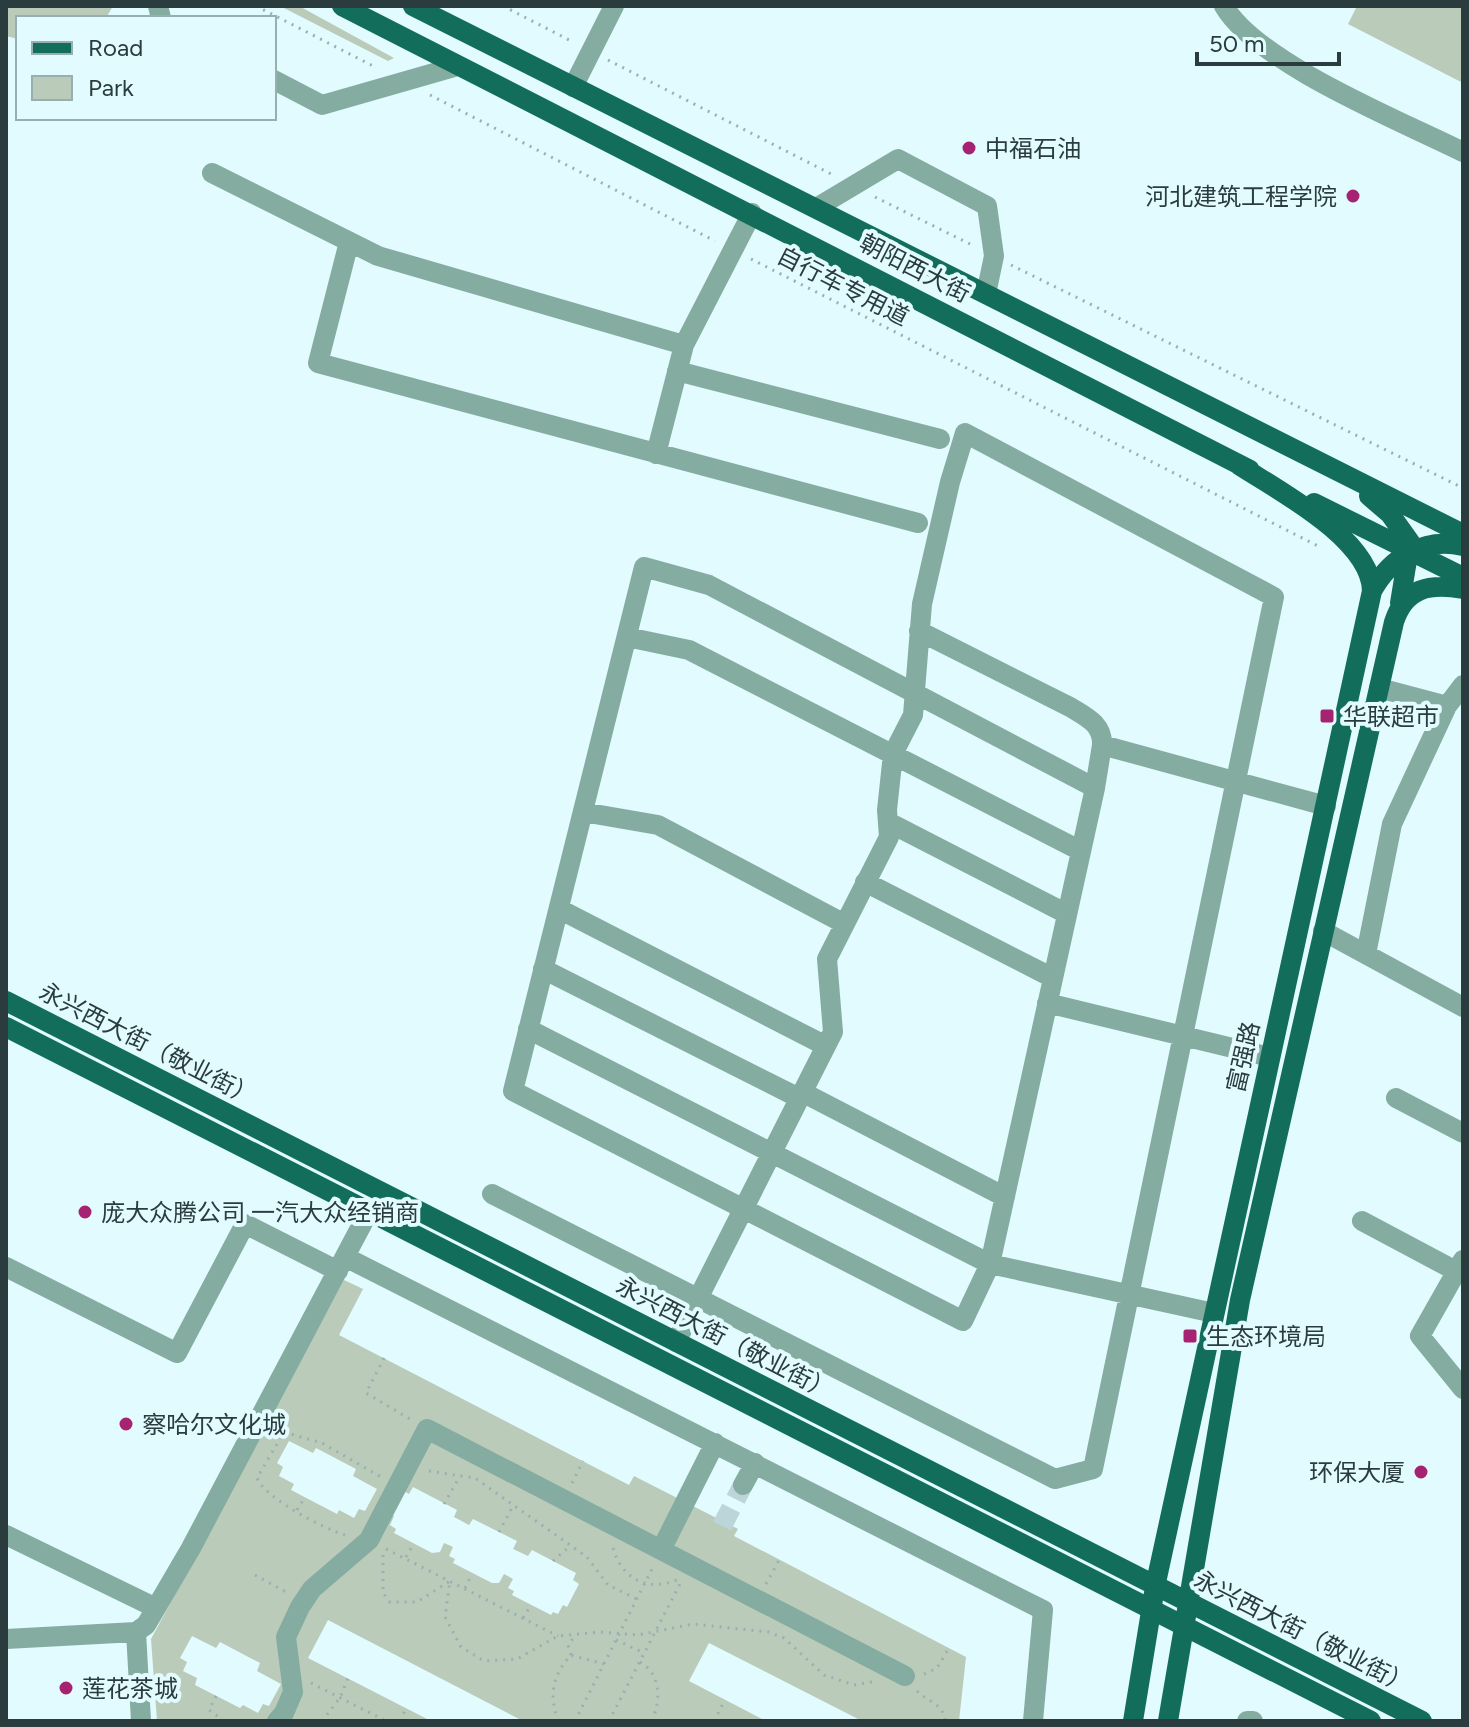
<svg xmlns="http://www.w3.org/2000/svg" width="1469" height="1727" font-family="Figtree,'Noto Sans SC',sans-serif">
  <rect width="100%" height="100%" fill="#e1fbfe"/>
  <path fill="#bacbba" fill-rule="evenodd" d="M 6,6 L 113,6 L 106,18 L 18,18 L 18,39 L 6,36 Z
    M 280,6 L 299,6 L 394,58 L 388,61 Z
    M 1357,6 L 1463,6 L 1463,83 L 1348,24 Z
    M 344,1280 L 363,1289 L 339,1335 L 629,1485 L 634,1476 L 738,1529 L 734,1536 L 966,1657 L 959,1721 L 862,1721 L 709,1643 L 689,1681 L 766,1721 L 523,1721 L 328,1620 L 308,1658 L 431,1721 L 157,1721 L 151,1639 ZM 289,1441 L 313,1453 L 316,1448 L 356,1469 L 353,1476 L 377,1489 L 365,1511 L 359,1509 L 354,1518 L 339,1510 L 337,1514 L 291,1490 L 294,1484 L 279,1476 L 283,1467 L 277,1463 ZM 413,1487 L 457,1510 L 454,1517 L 469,1525 L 473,1519 L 517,1541 L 513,1549 L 528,1556 L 532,1550 L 576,1573 L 573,1580 L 579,1584 L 567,1607 L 563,1605 L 558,1614 L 553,1612 L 551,1615 L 512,1595 L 514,1591 L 508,1588 L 513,1579 L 504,1574 L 499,1583 L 492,1583 L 453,1563 L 455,1559 L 449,1556 L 453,1547 L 444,1543 L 440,1552 L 432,1553 L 394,1533 L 396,1529 L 390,1525 L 394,1516 L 390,1514 L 402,1490 L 409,1494 ZM 192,1636 L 216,1648 L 220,1642 L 260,1663 L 257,1671 L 281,1684 L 269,1706 L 263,1704 L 258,1713 L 243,1705 L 240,1708 L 195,1685 L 197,1678 L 183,1671 L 187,1662 L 180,1658 Z"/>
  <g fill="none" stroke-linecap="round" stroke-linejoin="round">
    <path stroke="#bcd5d8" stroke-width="20" stroke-dasharray="20 10" stroke-linecap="butt" d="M 722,1526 L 743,1485"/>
    <path stroke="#99b0b2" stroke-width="3" stroke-dasharray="2 6" stroke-linecap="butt" d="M 256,6 L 377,68
      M 503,6 L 573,42
      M 608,60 L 833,175
      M 430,95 L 715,241
      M 875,197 L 972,245
      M 751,259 L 1322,548
      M 1011,265 L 1463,488
      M 384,1358 L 366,1393 L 410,1419
      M 429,1471 L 475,1478 L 587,1557 L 608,1585 L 637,1599
      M 572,1483 L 583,1461
      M 444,1504 L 460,1476
      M 297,1510 L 305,1497
      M 499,1532 L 514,1504
      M 345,1535 C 324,1529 265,1498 257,1478 L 284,1432 L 322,1443 L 381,1477
      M 613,1548 C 622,1579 647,1592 677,1580
      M 386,1549 L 558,1636
      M 383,1555 L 383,1593 L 390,1602 L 417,1602 L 450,1581 L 445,1617 L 461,1647 L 484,1661 L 517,1659 L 558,1636 L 600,1632 L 638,1635 L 693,1624 L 768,1632 L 784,1638 L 824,1675 L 854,1685 L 872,1682
      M 406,1557 L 414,1543
      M 553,1561 L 570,1546
      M 255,1575 L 286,1592
      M 766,1584 L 779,1560
      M 465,1588 L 472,1574
      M 523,1618 L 531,1605
      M 616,1640 L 644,1653
      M 571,1655 L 568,1645 L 576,1635
      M 640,1662 C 661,1674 661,1700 652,1721
      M 924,1674 L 937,1668 L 949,1648
      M 311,1683 L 386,1721
      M 917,1691 C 929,1703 943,1703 945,1721
      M 216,1696 L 209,1710 L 224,1721
      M 322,1721 L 340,1698 L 348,1678
      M 400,1721 L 406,1708
      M 558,1721 C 549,1694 552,1676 571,1655 L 604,1664
      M 575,1721 L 653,1567
      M 609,1721 L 681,1582
      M 714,1721 L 725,1700"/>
    <path stroke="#85aca0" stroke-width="20" d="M 158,6 L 161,18
      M 1224,6 C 1257,63 1401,121 1463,152
      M 274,80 L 322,105 L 458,66
      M 573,87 L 614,6
      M 212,173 L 378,256 L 684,345
      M 816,208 L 898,159 L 987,206 L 994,256 L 986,294
      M 349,242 L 318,363 L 918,523
      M 677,371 L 940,439
      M 656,454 L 684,345 L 752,213
      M 644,567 L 709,585 L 1095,788 L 990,1264 L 963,1321 L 513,1091 Z
      M 919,631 L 1070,707 C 1086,717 1103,724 1102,745
      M 627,637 L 689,650 L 1081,851
      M 1379,688 L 1447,706
      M 1095,788 L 1102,745 L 1326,806
      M 583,812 L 658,825 L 843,923
      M 888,822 L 1067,914
      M 865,882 L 1053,978
      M 559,909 L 826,1046
      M 1323,931 L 1463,1007
      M 1366,954 L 1392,824 L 1447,706 L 1463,685
      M 543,969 L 799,1098
      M 1047,1003 L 1270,1057
      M 528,1029 L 990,1264 L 1214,1313
      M 802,1092 L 1005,1197
      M 1396,1098 L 1463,1133
      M 492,1194 L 1055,1479 L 1093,1469 L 1274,597 L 965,433 L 950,482 L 922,604 L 913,715 L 893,754 L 887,810 L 889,837 L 827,959 L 833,1032 L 676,1342
      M 1362,1221 L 1456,1271
      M 345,1257 L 1043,1610 L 1033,1721
      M 1463,1260 L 1420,1336 L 1463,1389
      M 6,1267 L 177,1353 L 245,1224 L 338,1271
      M 743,1485 L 755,1463
      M 6,1535 L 156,1608
      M 661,1550 L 715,1443
      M 136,1632 L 146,1625 L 191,1548 L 368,1213
      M 6,1639 L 136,1632 L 141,1721
      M 277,1721 L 284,1713 L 293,1692 L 286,1637 L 300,1607 L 312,1589 L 369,1540 L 427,1429 L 905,1676
      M 1247,1721 L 1253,1721"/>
    <path stroke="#126e5b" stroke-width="20" d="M 342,6 L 1250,470
      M 413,6 L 1463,534
      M 1369,496 L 1390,514 L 1410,542 L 1400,603
      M 1314,503 L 1463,577
      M 1372,591 C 1391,557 1424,537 1463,546
      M 6,1001 L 1422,1721
      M 6,1027 L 1371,1721
      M 1133,1721 L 1155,1587 L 1372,591 C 1371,539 1279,491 1239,465
      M 1168,1721 L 1240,1300 L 1394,622 C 1405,588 1429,583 1463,589"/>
  </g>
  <g fill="#a52371" stroke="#e1fbfe" stroke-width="3">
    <circle cx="969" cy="148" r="8"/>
    <circle cx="1353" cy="196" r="8"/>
    <rect x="1319" y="708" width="16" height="16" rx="4"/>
    <circle cx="85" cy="1212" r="8"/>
    <rect x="1182" y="1328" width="16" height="16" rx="4"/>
    <circle cx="126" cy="1424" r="8"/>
    <circle cx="1421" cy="1472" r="8"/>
    <circle cx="66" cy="1688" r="8"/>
  </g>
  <g text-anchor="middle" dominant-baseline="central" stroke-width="8" stroke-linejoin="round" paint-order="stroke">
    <g font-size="24" fill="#2a3c3e" stroke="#e1fbfe" text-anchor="start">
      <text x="985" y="148">中福石油</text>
      <text x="1337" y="196" text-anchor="end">河北建筑工程学院</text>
      <text x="1343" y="716">华联超市</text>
      <text x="101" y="1212">庞大众腾公司 一汽大众经销商</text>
      <text x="1206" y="1336">生态环境局</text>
      <text x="142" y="1424">察哈尔文化城</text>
      <text x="1405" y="1472" text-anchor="end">环保大厦</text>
      <text x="82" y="1688">莲花茶城</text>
    </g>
    <g font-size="24" fill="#2a3c3e" stroke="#e1fbfe">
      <text transform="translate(915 268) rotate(27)">朝阳西大街</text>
      <text transform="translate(843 286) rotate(27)">自行车专用道</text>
      <text transform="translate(148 1044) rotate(27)">永兴西大街（敬业街）</text>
      <text transform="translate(1243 1057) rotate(-77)">富强路</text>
      <text transform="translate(725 1338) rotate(27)">永兴西大街（敬业街）</text>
      <text transform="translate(1303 1632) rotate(27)">永兴西大街（敬业街）</text>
    </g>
  </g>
  <rect width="1469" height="1727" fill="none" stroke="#2a3c3e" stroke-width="16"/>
  <rect x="16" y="16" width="260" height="104" fill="#e1fbfe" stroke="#98afb1" stroke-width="2"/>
  <rect x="32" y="42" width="40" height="12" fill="#126e5b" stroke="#98afb1" stroke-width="2"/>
  <text x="88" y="56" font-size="24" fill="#2a3c3e">Road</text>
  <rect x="32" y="76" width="40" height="24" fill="#bacbba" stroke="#98afb1" stroke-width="2"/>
  <text x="88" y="96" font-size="24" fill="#2a3c3e">Park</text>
  <path d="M1197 52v12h142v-12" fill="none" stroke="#2a3c3e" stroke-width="4"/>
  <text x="1209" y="52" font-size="24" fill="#2a3c3e" stroke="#e1fbfe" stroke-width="6" paint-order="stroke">50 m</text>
</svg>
